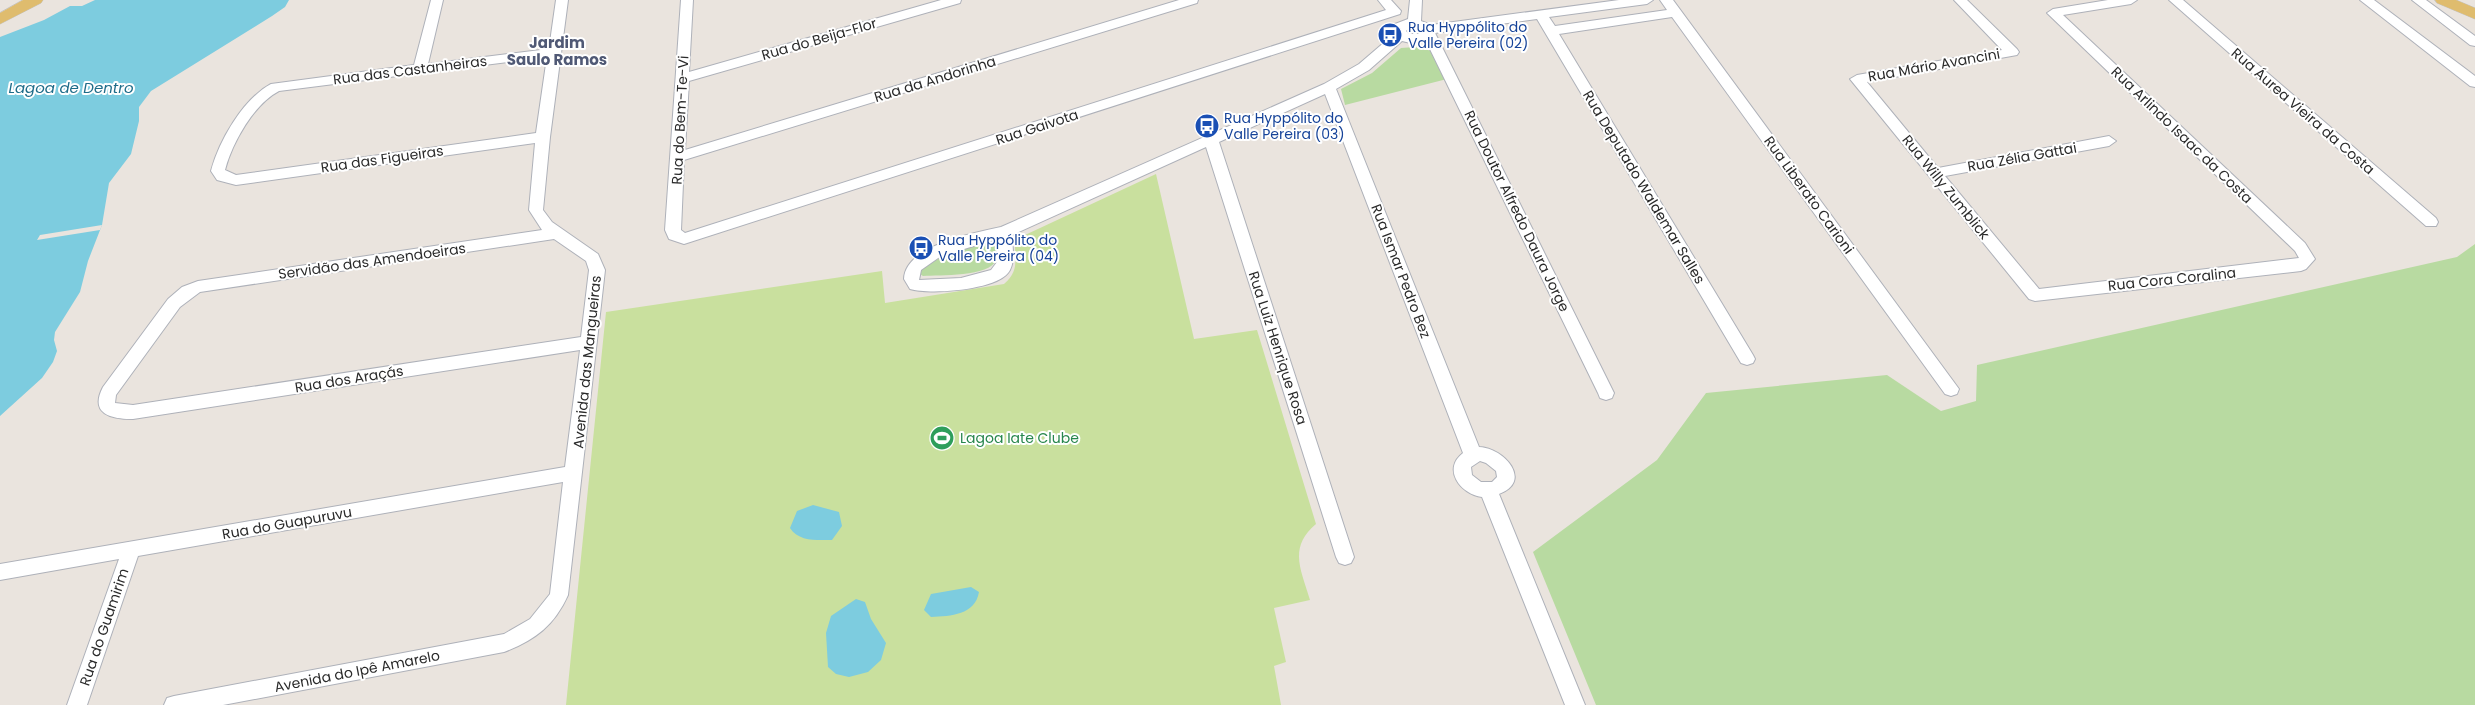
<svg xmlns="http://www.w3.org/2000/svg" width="2475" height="705" font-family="Poppins,sans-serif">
  <rect width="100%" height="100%" fill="#eae4de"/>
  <path fill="#b8daa1" d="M 1415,47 L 1432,51 L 1447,79 L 1345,105 L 1341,89 L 1372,73 L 1401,48 Z
    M 990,240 L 995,244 C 996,249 998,255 996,260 C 990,277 939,275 923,276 L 920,274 L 921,270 C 942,254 964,247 990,240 Z
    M 2475,244 L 2475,705 L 1596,705 L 1533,552 L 1657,460 L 1706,393 L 1887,375 L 1941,411 L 1976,401 L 1977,365 L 2457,257 Z"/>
  <path fill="#c9e09e" d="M 1156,174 L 1194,339 L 1257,330 L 1316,524 C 1288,548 1301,569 1310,600 L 1274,608 L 1286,662 L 1274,666 L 1281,705 L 566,705 L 606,312 L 882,271 L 885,303 L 1004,284 C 1017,273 1016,263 1015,247 L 1025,235 Z"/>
  <path fill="#7dccdf" d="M 95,0 L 289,0 L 285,7 L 272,16 L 151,91 L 139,107 L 139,121 L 131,154 L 109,183 L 102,225 L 88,261 L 80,292 L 55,332 L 54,340 L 57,351 L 53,362 L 42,378 L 0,416 L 0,37 L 44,20 L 70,6 L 82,6 Z
    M 813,505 L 839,512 L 842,526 L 832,540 C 817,540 799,542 790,528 L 797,511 Z
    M 971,587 L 979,592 C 975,615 951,616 931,617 L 924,610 L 931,594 Z
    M 856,599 L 865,602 L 871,619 L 886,643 L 881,660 L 868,672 L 849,677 L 836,674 L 828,667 L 826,633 L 831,616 Z"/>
  <path fill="#eae4de" d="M 102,225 L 100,230 L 37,240 L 40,235 Z"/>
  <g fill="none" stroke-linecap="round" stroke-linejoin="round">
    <defs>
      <path id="minor" d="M 431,0 L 443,0 L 428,64 L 549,49 L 556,0 L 568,0 L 550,137 L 543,210 L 552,222 L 598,254 L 605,270 L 568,595 C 554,626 535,640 504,652 L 223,705 L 164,705 L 167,698 L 174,696 L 504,634 L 530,619 L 550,594 L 563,482 L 138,556 L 87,705 L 67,705 L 119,559 L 0,580 L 0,564 L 565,467 L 580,350 L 133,419 C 111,419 89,414 103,387 L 168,299 L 182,287 L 198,281 L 542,230 L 529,210 L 535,143 L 236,185 L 217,180 L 211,171 C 219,141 243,99 271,84 L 414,65 ZM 547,57 L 536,133 L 236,175 L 225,170 C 232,143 254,104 279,91 ZM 554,239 L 586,261 L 589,270 L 581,337 L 133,405 L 115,403 L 116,395 L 180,307 L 200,292 Z
        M 681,0 L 693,0 L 689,72 L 941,0 L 961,0 L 960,3 L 689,81 L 685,150 L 1179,0 L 1198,0 L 1197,3 L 684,160 L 681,230 L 685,233 L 1386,10 L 1378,0 L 1391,0 L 1401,11 L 1400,14 L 684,244 L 669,239 L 665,230 Z
        M 1410,0 L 1422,0 L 1421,21 L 1431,25 L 1619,0 L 1653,0 L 1647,4 L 1549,17 L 1555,26 L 1667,10 L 1660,0 L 1673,0 L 1959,389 L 1957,394 L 1951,396 L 1945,394 L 1672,17 L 1559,34 L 1753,355 L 1755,359 L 1753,363 L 1747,365 L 1741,363 L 1537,19 L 1435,33 L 1614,393 L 1612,398 L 1606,400 L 1600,398 L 1598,393 L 1426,41 L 1415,44 L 1402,41 L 1369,70 L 1336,89 L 1479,447 C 1505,448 1533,482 1499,494 L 1585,705 L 1565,705 L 1482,497 C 1460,494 1442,469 1463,453 L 1325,94 L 1219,142 L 1354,557 L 1351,563 L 1345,565 L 1339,563 L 1336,557 L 1206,147 L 1012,235 C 1012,246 1016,263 1008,273 C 995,290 930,295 910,289 L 904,279 C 905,245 975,233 1001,227 L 1324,84 L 1359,64 L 1394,34 L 1392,31 L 1395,24 L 1408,19 ZM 1410,27 L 1420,29 L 1420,34 L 1409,34 L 1406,31 ZM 997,239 L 997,262 L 991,270 L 961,278 L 919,280 L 921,270 L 941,256 ZM 1480,461 L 1486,463 L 1496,471 L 1497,477 L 1492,482 L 1481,482 L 1472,475 L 1471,467 Z
        M 1954,0 L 1967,0 L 2017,49 L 2019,52 L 2017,55 L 1867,82 L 1938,168 L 2109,136 L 2116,141 L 2109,146 L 1945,176 L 2039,289 L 2299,258 L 2295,251 L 2047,13 L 2053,9 L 2108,0 L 2137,0 L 2131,4 L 2063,15 L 2305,243 L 2315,259 L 2306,269 L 2301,271 L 2035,301 L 2029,299 L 1850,79 L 1857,75 L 2002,50 Z
        M 2169,0 L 2183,0 L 2436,218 L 2438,222 L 2436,226 L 2426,226 Z
        M 2360,0 L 2374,0 L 2475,76 L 2475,87 L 2470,86 Z
        M 2412,0 L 2426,0 L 2475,36 L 2475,46 L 2470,45 Z"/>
      <path id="major" d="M 23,0 L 43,0 L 41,3 L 0,24 L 0,13 Z
        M 2435,0 L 2456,0 L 2475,8 L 2475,19 L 2437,3 Z"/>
    </defs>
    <use href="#minor" stroke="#aeb1b9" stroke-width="2"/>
    <use href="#major" stroke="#c3c3c3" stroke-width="1"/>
    <use href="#minor" fill="#fff" fill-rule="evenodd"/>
    <use href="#major" fill="#dfbc6e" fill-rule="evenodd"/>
  </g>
  <defs>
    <symbol id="bus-disc" viewBox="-11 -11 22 22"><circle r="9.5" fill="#1a4fb4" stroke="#fff"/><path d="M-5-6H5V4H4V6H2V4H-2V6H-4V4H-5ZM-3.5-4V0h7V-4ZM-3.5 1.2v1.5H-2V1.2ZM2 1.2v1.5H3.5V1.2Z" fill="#fff"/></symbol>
    <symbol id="stadium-disc" viewBox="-11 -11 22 22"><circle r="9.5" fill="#2e9e5b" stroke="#fff"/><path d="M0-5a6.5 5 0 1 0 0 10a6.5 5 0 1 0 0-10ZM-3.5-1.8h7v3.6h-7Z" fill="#fff"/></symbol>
  </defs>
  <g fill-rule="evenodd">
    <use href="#bus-disc" x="1376" y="21" width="28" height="28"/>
    <use href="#bus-disc" x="1193" y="112" width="28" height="28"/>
    <use href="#bus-disc" x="907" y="234" width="28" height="28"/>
    <use href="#stadium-disc" x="928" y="424" width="28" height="28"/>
  </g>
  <g text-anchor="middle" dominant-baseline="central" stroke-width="4" stroke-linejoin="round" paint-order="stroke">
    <g font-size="14" fill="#164399" stroke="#fff" text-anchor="start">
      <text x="1408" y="27">Rua Hyppólito do<tspan x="1408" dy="16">Valle Pereira (02)</tspan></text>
      <text x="1224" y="118">Rua Hyppólito do<tspan x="1224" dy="16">Valle Pereira (03)</tspan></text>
      <text x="938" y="240">Rua Hyppólito do<tspan x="938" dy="16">Valle Pereira (04)</tspan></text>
    </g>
    <g font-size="14" fill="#2a2a2a" stroke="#fff">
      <text transform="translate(819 39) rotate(-16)">Rua do Beija-Flor</text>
      <text transform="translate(1934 65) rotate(-10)">Rua Mário Avancini</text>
      <text transform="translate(410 70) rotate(-7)">Rua das Castanheiras</text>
      <text transform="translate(935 79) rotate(-17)">Rua da Andorinha</text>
      <text transform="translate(2303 111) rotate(41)">Rua Áurea Vieira da Costa</text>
      <text transform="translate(680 120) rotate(-87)">Rua do Bem-Te-Vi</text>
      <text transform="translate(1037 127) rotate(-18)">Rua Gaivota</text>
      <text transform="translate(2182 135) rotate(44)">Rua Arlindo Isaac da Costa</text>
      <text transform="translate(2022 157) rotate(-10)">Rua Zélia Gattai</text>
      <text transform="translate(382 159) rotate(-8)">Rua das Figueiras</text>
      <text transform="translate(1644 187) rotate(59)">Rua Deputado Waldemar Salles</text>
      <text transform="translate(1946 187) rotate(51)">Rua Willy Zumblick</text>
      <text transform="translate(1809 195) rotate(54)">Rua Liberato Carioni</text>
      <text transform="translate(1517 211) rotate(64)">Rua Doutor Alfredo Daura Jorge</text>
      <text transform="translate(372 261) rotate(-8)">Servidão das Amendoeiras</text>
      <text transform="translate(1401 271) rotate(69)">Rua Ismar Pedro Bez</text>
      <text transform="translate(2172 279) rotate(-6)">Rua Cora Coralina</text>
      <text transform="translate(1278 348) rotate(72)">Rua Luiz Henrique Rosa</text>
      <text transform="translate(587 362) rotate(-84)">Avenida das Mangueiras</text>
      <text transform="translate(349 379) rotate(-9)">Rua dos Araçás</text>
      <text transform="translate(287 523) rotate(-10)">Rua do Guapuruvu</text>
      <text transform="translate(104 627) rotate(-71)">Rua do Guamirim</text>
      <text transform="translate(357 671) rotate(-11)">Avenida do Ipê Amarelo</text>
    </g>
    <g font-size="14" fill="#27864d" stroke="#fff" text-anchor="start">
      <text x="960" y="438">Lagoa Iate Clube</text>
    </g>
    <g font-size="15" font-weight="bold" fill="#505975" stroke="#fff">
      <text x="557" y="42">Jardim<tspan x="557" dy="17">Saulo Ramos</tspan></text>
    </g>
    <g font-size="15" font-style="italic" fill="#1e6c89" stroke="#fff">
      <text x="71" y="87">Lagoa de Dentro</text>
    </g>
  </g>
</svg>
